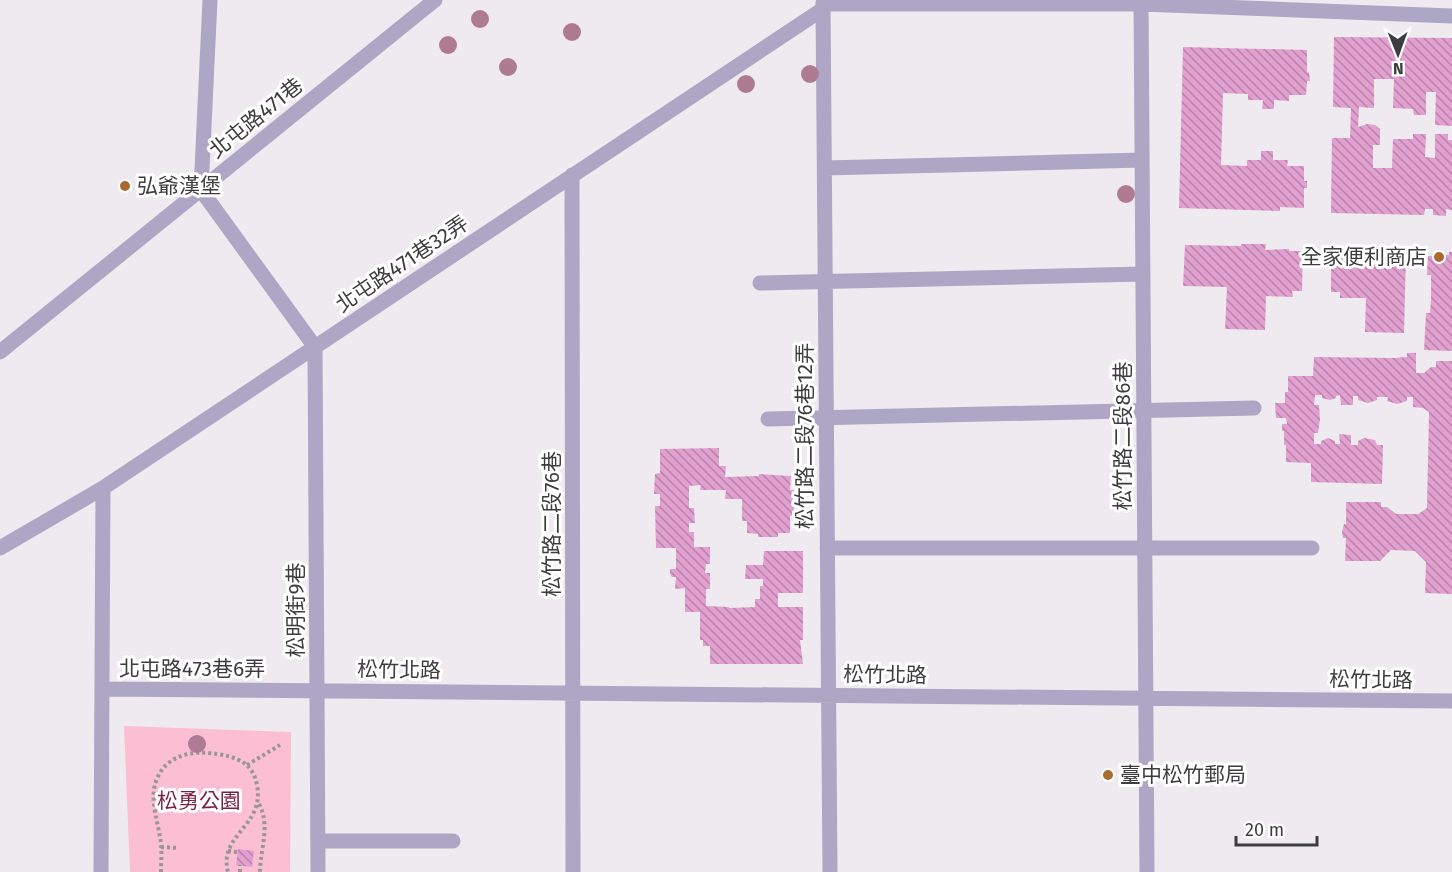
<svg xmlns="http://www.w3.org/2000/svg" width="1452" height="872" font-family="'Fira Sans','Noto Sans TC',sans-serif">
  <defs>
    <pattern id="building-back-hatch" width="6" height="6" patternUnits="userSpaceOnUse" patternTransform="scale(1.5)"><rect width="6" height="6" fill="#e1a0cf"/><path d="M-1 5l2 2M0 0l6 6M5-1l2 2" fill="none" stroke="#b884a9"/></pattern>
  </defs>
  <rect width="100%" height="100%" fill="#eeeaef"/>
  <path fill="#fcbed2" d="M 124,726 L 291,732 L 290,872 L 130,872 Z"/>
  <path fill="url(#building-back-hatch)" d="M 1334,37 L 1452,38 L 1452,126 L 1435,125 L 1436,92 L 1426,92 L 1426,115 L 1414,115 L 1413,109 L 1393,108 L 1394,79 L 1374,79 L 1374,108 L 1359,107 L 1358,127 L 1367,124 L 1375,125 L 1380,129 L 1380,145 L 1373,145 L 1373,168 L 1392,168 L 1393,139 L 1413,139 L 1413,134 L 1426,134 L 1425,157 L 1435,158 L 1435,134 L 1448,134 L 1448,140 L 1452,140 L 1452,210 L 1446,209 L 1446,216 L 1433,215 L 1433,209 L 1425,209 L 1424,215 L 1331,213 L 1332,138 L 1350,138 L 1351,108 L 1333,107 Z
    M 1183,47 L 1307,50 L 1307,73 L 1309,72 L 1310,81 L 1307,81 L 1306,95 L 1289,95 L 1289,101 L 1274,100 L 1274,109 L 1262,109 L 1263,100 L 1248,100 L 1248,94 L 1223,93 L 1221,165 L 1247,166 L 1247,160 L 1261,160 L 1261,151 L 1273,151 L 1273,160 L 1288,160 L 1287,166 L 1304,166 L 1304,181 L 1307,181 L 1307,188 L 1304,188 L 1304,208 L 1280,207 L 1280,211 L 1179,208 Z
    M 1241,244 L 1266,244 L 1265,250 L 1289,249 L 1289,251 L 1303,251 L 1302,291 L 1292,291 L 1293,297 L 1266,296 L 1265,330 L 1225,329 L 1227,287 L 1183,286 L 1185,245 L 1241,246 Z
    M 1369,247 L 1394,247 L 1394,253 L 1406,254 L 1404,333 L 1365,332 L 1366,298 L 1340,298 L 1340,292 L 1331,292 L 1331,252 L 1346,252 L 1345,250 L 1369,252 Z
    M 1449,252 L 1452,252 L 1452,351 L 1424,350 L 1426,313 L 1430,313 L 1431,300 L 1431,275 L 1427,275 L 1428,256 L 1434,256 L 1434,254 L 1449,255 Z
    M 1407,353 L 1416,353 L 1416,373 L 1424,373 L 1431,367 L 1436,367 L 1436,361 L 1452,361 L 1452,594 L 1425,593 L 1426,562 L 1415,551 L 1391,550 L 1380,561 L 1345,561 L 1346,538 L 1343,538 L 1342,532 L 1344,524 L 1346,524 L 1346,502 L 1381,502 L 1381,507 L 1387,507 L 1396,514 L 1418,514 L 1427,508 L 1429,412 L 1423,408 L 1413,407 L 1413,397 L 1407,397 L 1407,401 L 1397,404 L 1387,401 L 1388,397 L 1377,397 L 1377,400 L 1368,403 L 1358,400 L 1358,396 L 1353,396 L 1353,405 L 1341,405 L 1340,395 L 1336,396 L 1336,398 L 1330,400 L 1322,398 L 1322,395 L 1315,395 L 1314,405 L 1319,405 L 1320,419 L 1318,433 L 1314,433 L 1314,444 L 1321,444 L 1321,441 L 1328,438 L 1335,441 L 1335,444 L 1340,444 L 1339,434 L 1351,435 L 1351,445 L 1358,445 L 1358,441 L 1364,438 L 1375,440 L 1377,445 L 1383,445 L 1382,484 L 1311,482 L 1311,463 L 1286,462 L 1286,445 L 1284,445 L 1284,431 L 1282,431 L 1282,424 L 1287,424 L 1286,418 L 1276,418 L 1275,403 L 1285,403 L 1285,392 L 1288,392 L 1288,376 L 1313,376 L 1314,357 L 1395,358 L 1407,357 Z
    M 719,448 L 719,466 L 726,466 L 725,477 L 759,476 L 759,474 L 791,476 L 790,490 L 794,490 L 794,515 L 790,516 L 790,533 L 778,533 L 778,537 L 758,537 L 758,534 L 747,533 L 747,521 L 742,521 L 742,499 L 725,499 L 726,490 L 700,490 L 701,485 L 689,486 L 689,508 L 694,508 L 695,523 L 689,523 L 689,532 L 694,532 L 694,547 L 710,547 L 710,564 L 706,564 L 705,573 L 710,573 L 710,589 L 706,589 L 706,606 L 729,607 L 729,608 L 755,607 L 755,599 L 760,599 L 760,586 L 763,586 L 763,579 L 745,579 L 746,565 L 763,565 L 764,551 L 803,551 L 803,593 L 778,593 L 778,607 L 803,607 L 803,640 L 800,640 L 803,664 L 710,664 L 710,646 L 703,646 L 703,640 L 700,640 L 700,612 L 685,612 L 685,588 L 675,589 L 676,577 L 672,577 L 670,574 L 670,569 L 676,569 L 676,548 L 656,548 L 655,506 L 660,506 L 660,494 L 654,494 L 655,474 L 660,473 L 660,449 Z
    M 238,849 L 254,851 L 252,867 L 236,865 Z"/>
  <g fill="none" stroke-linecap="round" stroke-linejoin="round">
    <path stroke="#989699" stroke-width="4" stroke-dasharray="3 3" stroke-linecap="butt" d="M 247,765 L 280,745
      M 259,804 C 271,826 260,849 260,872
      M 161,847 L 179,848
      M 228,851 L 237,852
      M 161,872 C 161,863 162,853 161,844 C 159,824 149,801 156,781 C 166,754 193,750 217,754 C 237,757 253,763 257,785 C 265,827 218,834 228,872
      M 240,872 L 240,865"/>
    <path stroke="#ada6c4" stroke-width="15" d="M 210,0 L 201,190 L 315,347 L 318,872
      M 1141,0 L 1147,872
      M 823,3 L 830,872
      M 823,4 L 1141,4 L 1452,16
      M 825,168 L 1142,160
      M 572,175 L 573,872
      M 760,283 L 1143,274
      M 0,352 L 435,0
      M 768,419 L 1254,408
      M 0,548 L 103,488 L 823,9
      M 827,548 L 1312,548
      M 103,689 L 1452,701
      M 318,841 L 453,841
      M 101,872 L 103,488"/>
  </g>
  <g fill="#af7b93">
    <circle cx="480" cy="19" r="9"/>
    <circle cx="572" cy="32" r="9"/>
    <circle cx="448" cy="45" r="9"/>
    <circle cx="508" cy="67" r="9"/>
    <circle cx="810" cy="74" r="9"/>
    <circle cx="746" cy="84" r="9"/>
    <circle cx="1126" cy="194" r="9"/>
    <circle cx="197" cy="744" r="9"/>
  </g>
  <g fill="#a96a31" stroke="#fff" stroke-width="2">
    <circle cx="125" cy="186" r="6"/>
    <circle cx="1439" cy="257" r="6"/>
    <circle cx="1108" cy="775" r="6"/>
  </g>
  <g text-anchor="middle" dominant-baseline="central" stroke-width="6" stroke-linejoin="round" paint-order="stroke">
    <g font-size="21" fill="#3d3c3e" stroke="#fff">
      <text transform="translate(256 118) rotate(-39)">北屯路471巷</text>
      <text transform="translate(402 264) rotate(-34)">北屯路471巷32弄</text>
      <text transform="translate(805 436) rotate(-90)">松竹路二段76巷12弄</text>
      <text transform="translate(1123 436) rotate(-90)">松竹路二段86巷</text>
      <text transform="translate(552 524) rotate(-90)">松竹路二段76巷</text>
      <text transform="translate(296 610) rotate(-90)">松明街9巷</text>
      <text x="192" y="669">北屯路473巷6弄</text>
      <text transform="translate(399 670) rotate(1)">松竹北路</text>
      <text transform="translate(885 675) rotate(1)">松竹北路</text>
      <text transform="translate(1371 680) rotate(1)">松竹北路</text>
    </g>
    <g font-size="21" fill="#3d3c3e" stroke="#fff" text-anchor="start">
      <text x="137" y="186">弘爺漢堡</text>
      <text x="1427" y="257" text-anchor="end">全家便利商店</text>
      <text x="1120" y="775">臺中松竹郵局</text>
    </g>
    <g font-size="21" fill="#7b2148" stroke="#fff">
      <text x="199" y="801">松勇公園</text>
    </g>
  </g>
  <g transform="translate(1398 54) rotate(179)" stroke="#ffffff" stroke-width="4.5" paint-order="stroke">
  <path d="M0-4.5L10 22L0 15L-10 22Z" fill="#3d3c3e"/>
  <text y="-9" font-size="16" font-weight="bold" text-anchor="middle" fill="#3d3c3e">N</text>
  </g>
  <path d="M1236 836v9h81v-9" fill="none" stroke="#3d3c3e" stroke-width="3"/>
  <text x="1245" y="836" font-size="18" fill="#3d3c3e" stroke="#ffffff" stroke-width="4.5" paint-order="stroke">20 m</text>
</svg>
